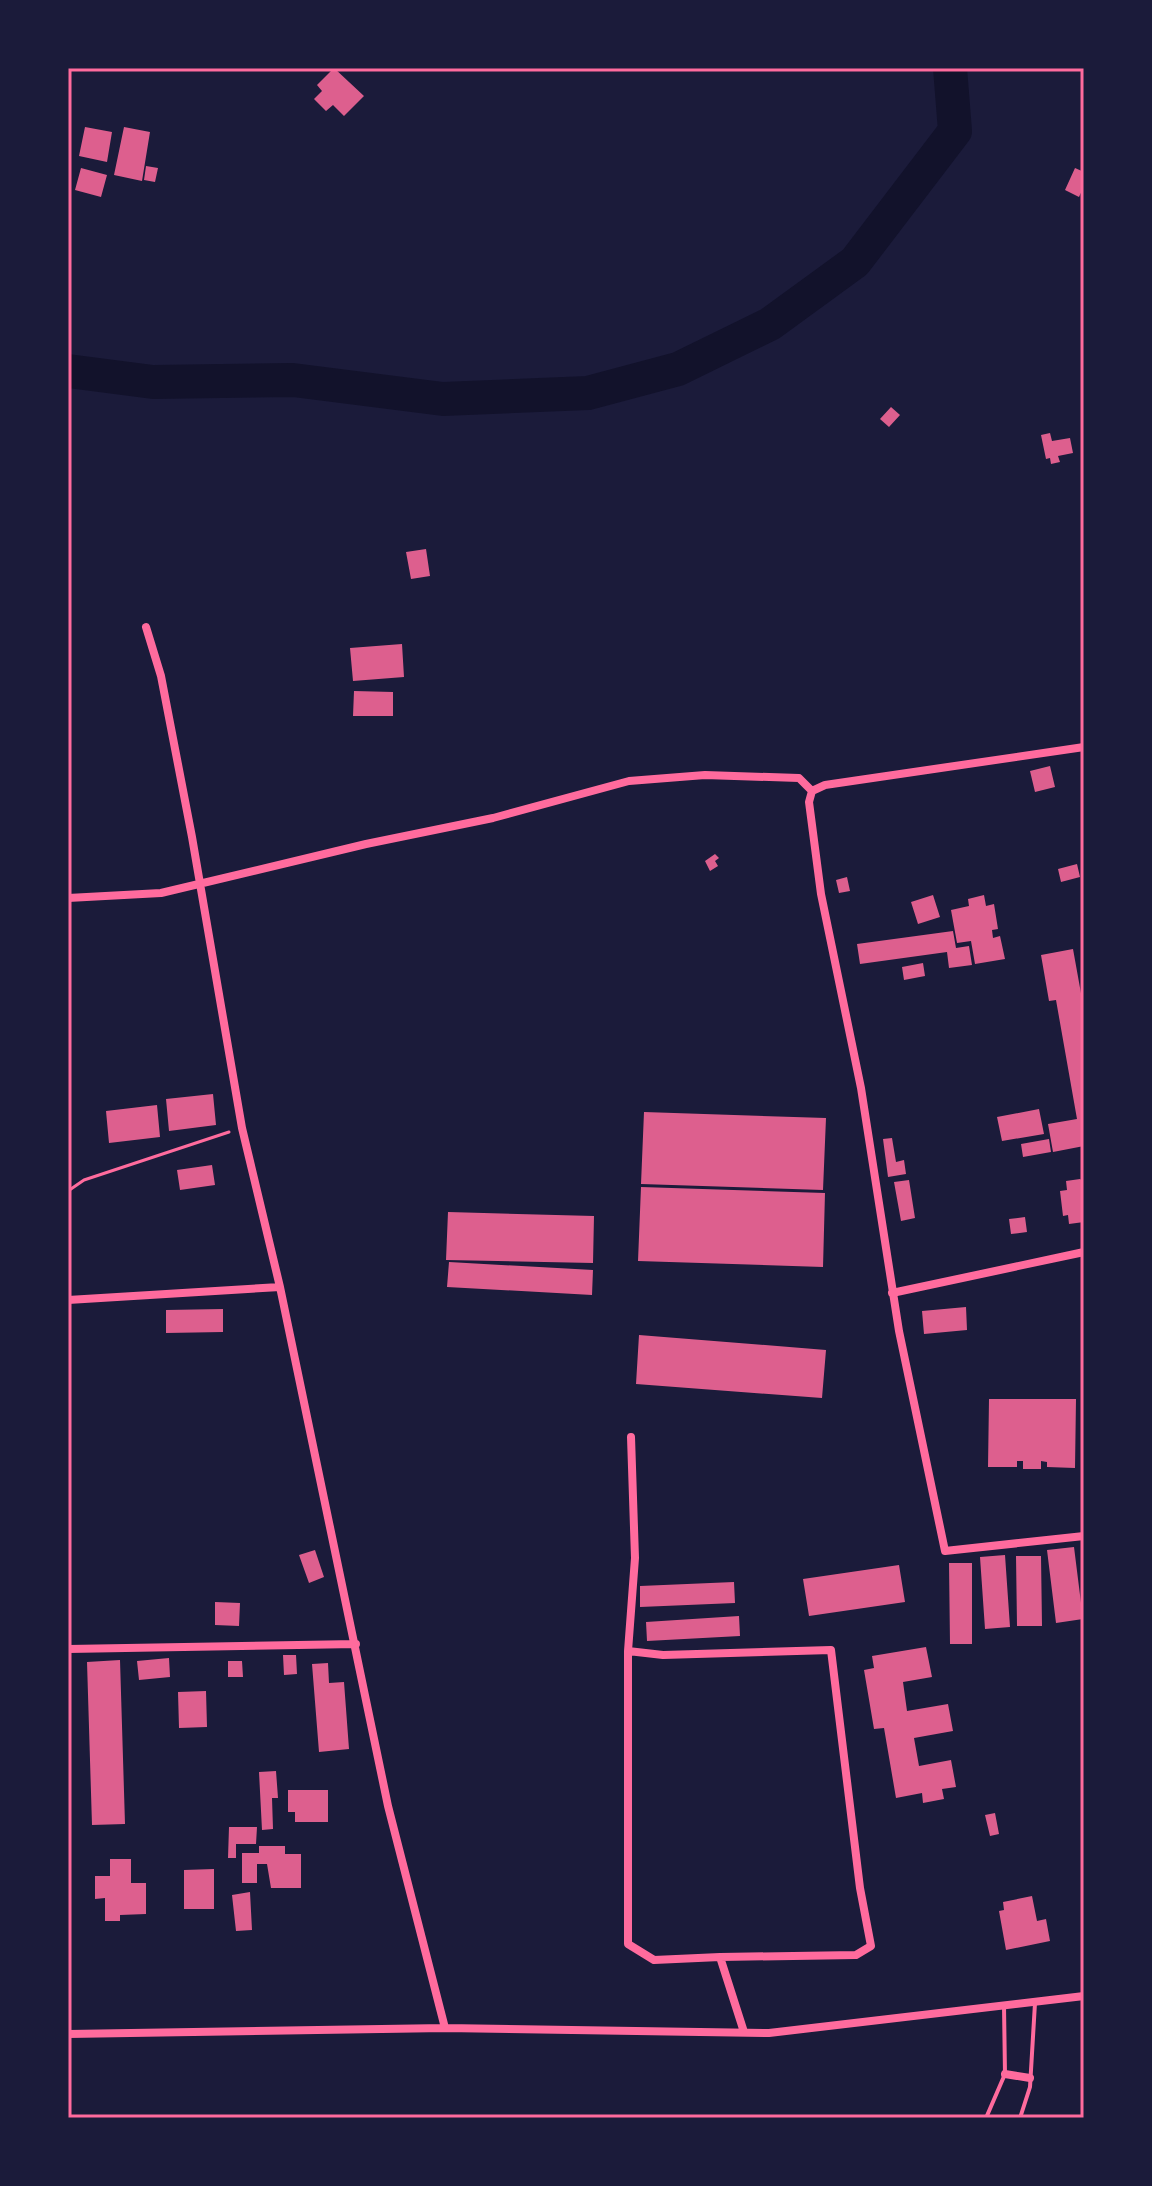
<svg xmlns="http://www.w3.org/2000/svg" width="1152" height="2186" font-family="Figtree,sans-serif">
  <rect width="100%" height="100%" fill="#1b1b3a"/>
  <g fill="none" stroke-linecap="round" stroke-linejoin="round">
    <path stroke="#12122b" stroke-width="34" d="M 68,371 L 153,382 L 293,380 L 443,399 L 588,393 L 678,369 L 770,324 L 855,262 L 955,131 L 950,68"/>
  </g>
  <path fill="#dd5f8e" d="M 334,68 L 364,96 L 344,116 L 333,105 L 326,111 L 314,99 L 322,91 L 317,85 Z
    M 85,127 L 112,132 L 107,162 L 79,156 Z
    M 124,127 L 150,132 L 142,181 L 114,175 Z
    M 146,166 L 158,168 L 155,182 L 144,180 Z
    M 81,168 L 107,175 L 101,197 L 75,190 Z
    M 1075,168 L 1084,172 L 1084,186 L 1079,197 L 1065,190 Z
    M 891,407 L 900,415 L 889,427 L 880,419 Z
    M 1050,433 L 1052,441 L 1070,438 L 1073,453 L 1058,456 L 1060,462 L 1051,464 L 1050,458 L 1046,459 L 1041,435 Z
    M 426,549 L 430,576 L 411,579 L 406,552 Z
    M 402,644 L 404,677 L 353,681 L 350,648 Z
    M 354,691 L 393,692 L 393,716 L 353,716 Z
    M 1050,766 L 1055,787 L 1035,792 L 1030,771 Z
    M 715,854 L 719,858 L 715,861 L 718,866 L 710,871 L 705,861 Z
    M 1077,864 L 1080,877 L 1061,882 L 1058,869 Z
    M 847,877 L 850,891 L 839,893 L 836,880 Z
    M 933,895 L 940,917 L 918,924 L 911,902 Z
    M 984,895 L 986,906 L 994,904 L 998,929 L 992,930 L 993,938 L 1000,936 L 1005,959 L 975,964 L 971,941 L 957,943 L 951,910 L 969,906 L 968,899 Z
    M 953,931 L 956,948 L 969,946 L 972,965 L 949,968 L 947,952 L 860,964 L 857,944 Z
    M 1073,949 L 1084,1010 L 1084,1146 L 1053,1152 L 1048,1124 L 1077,1119 L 1056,1000 L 1049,1001 L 1041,955 Z
    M 923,963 L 925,976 L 904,980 L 902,967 Z
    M 213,1094 L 216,1125 L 169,1131 L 166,1099 Z
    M 157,1105 L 160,1137 L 109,1143 L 106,1111 Z
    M 1039,1109 L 1044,1134 L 1002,1141 L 997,1117 Z
    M 644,1112 L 826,1118 L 823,1190 L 641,1184 Z
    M 892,1138 L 896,1162 L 904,1160 L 906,1174 L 888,1177 L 883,1139 Z
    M 1049,1139 L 1051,1152 L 1023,1157 L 1021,1144 Z
    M 212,1165 L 215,1185 L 180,1190 L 177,1170 Z
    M 1080,1179 L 1084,1182 L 1084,1222 L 1069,1224 L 1068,1215 L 1063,1216 L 1060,1191 L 1067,1190 L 1066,1181 Z
    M 909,1180 L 915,1218 L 901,1221 L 894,1182 Z
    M 641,1187 L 825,1193 L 823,1267 L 638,1261 Z
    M 448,1212 L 594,1216 L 593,1263 L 446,1260 Z
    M 1025,1217 L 1027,1232 L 1011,1234 L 1009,1219 Z
    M 449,1262 L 593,1270 L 592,1295 L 447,1287 Z
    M 966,1307 L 967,1330 L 924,1334 L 922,1311 Z
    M 223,1309 L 223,1332 L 166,1333 L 166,1310 Z
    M 639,1335 L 826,1350 L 822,1398 L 636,1384 Z
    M 989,1399 L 1076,1399 L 1075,1468 L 1047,1467 L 1047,1462 L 1041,1461 L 1041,1469 L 1023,1469 L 1023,1461 L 1017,1461 L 1017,1467 L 988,1467 Z
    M 1074,1547 L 1083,1619 L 1056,1623 L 1047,1550 Z
    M 315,1550 L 324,1577 L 309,1583 L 299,1555 Z
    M 1005,1555 L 1010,1627 L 985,1629 L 980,1557 Z
    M 1016,1556 L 1041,1556 L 1042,1626 L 1017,1626 Z
    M 949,1563 L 972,1563 L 972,1644 L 950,1644 Z
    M 899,1565 L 905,1602 L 809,1616 L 803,1579 Z
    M 734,1582 L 735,1603 L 640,1607 L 640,1586 Z
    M 215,1602 L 240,1603 L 239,1626 L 215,1625 Z
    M 739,1616 L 740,1636 L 647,1641 L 646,1622 Z
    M 926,1647 L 932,1677 L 903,1682 L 907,1711 L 948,1704 L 953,1731 L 914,1738 L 919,1766 L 951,1760 L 956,1787 L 942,1789 L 944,1799 L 923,1803 L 922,1793 L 896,1798 L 884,1728 L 874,1729 L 864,1670 L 874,1668 L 872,1656 Z
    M 283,1655 L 296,1655 L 297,1674 L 284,1675 Z
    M 169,1658 L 170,1677 L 139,1680 L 137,1661 Z
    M 120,1660 L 125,1824 L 92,1825 L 87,1662 Z
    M 228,1661 L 242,1661 L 243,1677 L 228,1677 Z
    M 328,1663 L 329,1683 L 344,1682 L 349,1749 L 319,1752 L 312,1664 Z
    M 206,1691 L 207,1727 L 179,1728 L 178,1692 Z
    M 276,1771 L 278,1798 L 272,1798 L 273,1829 L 262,1830 L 259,1772 Z
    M 288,1790 L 328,1790 L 328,1822 L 295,1822 L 295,1812 L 288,1812 Z
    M 995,1813 L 999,1834 L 990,1836 L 985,1815 Z
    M 229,1827 L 257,1827 L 256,1844 L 236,1844 L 236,1858 L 228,1858 Z
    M 259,1846 L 285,1846 L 285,1854 L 301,1854 L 301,1888 L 271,1888 L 267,1864 L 257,1864 L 257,1883 L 242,1883 L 242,1853 L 259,1853 Z
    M 110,1859 L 131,1859 L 131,1883 L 146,1883 L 146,1914 L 120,1915 L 120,1921 L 105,1921 L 105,1898 L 95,1899 L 95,1876 L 110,1876 Z
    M 214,1869 L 214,1909 L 184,1909 L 184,1870 Z
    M 250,1892 L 252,1930 L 236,1931 L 232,1895 Z
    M 1032,1896 L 1037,1921 L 1046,1919 L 1050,1941 L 1006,1950 L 999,1911 L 1004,1910 L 1003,1902 Z"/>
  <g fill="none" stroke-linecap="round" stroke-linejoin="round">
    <path stroke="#ff6b9d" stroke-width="3" d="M 68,1191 L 84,1180 L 229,1132"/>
    <path stroke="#ff6b9d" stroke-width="4" d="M 986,2118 L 1005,2074 L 1004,2006
      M 1020,2118 L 1030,2087 L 1035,2003"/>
    <path stroke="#ff6b9d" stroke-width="8" d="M 146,627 L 161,676 L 192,837 L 242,1128 L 280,1287 L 388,1806 L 445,2028
      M 1084,747 L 825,785 L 812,791 L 809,802 L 821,894 L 861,1088 L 899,1331 L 945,1551 L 1084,1536
      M 68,898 L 161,893 L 366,844 L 493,818 L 629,781 L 705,775 L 799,778 L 812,791
      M 892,1293 L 1084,1252
      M 68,1300 L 280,1287
      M 631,1437 L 635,1558 L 628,1651 L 663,1655 L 831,1650 L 860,1888 L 871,1946 L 856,1955 L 720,1957 L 744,2032
      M 68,1649 L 356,1644
      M 628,1651 L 628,1944 L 654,1960 L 720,1957
      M 68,2034 L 445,2028 L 769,2033 L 1084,1996
      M 1005,2074 L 1030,2078"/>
  </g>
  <rect width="1152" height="2186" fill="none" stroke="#1b1b3a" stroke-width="140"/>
  <rect x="70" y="70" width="1012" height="2046" fill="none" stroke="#ff6b9d" stroke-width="3"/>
</svg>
